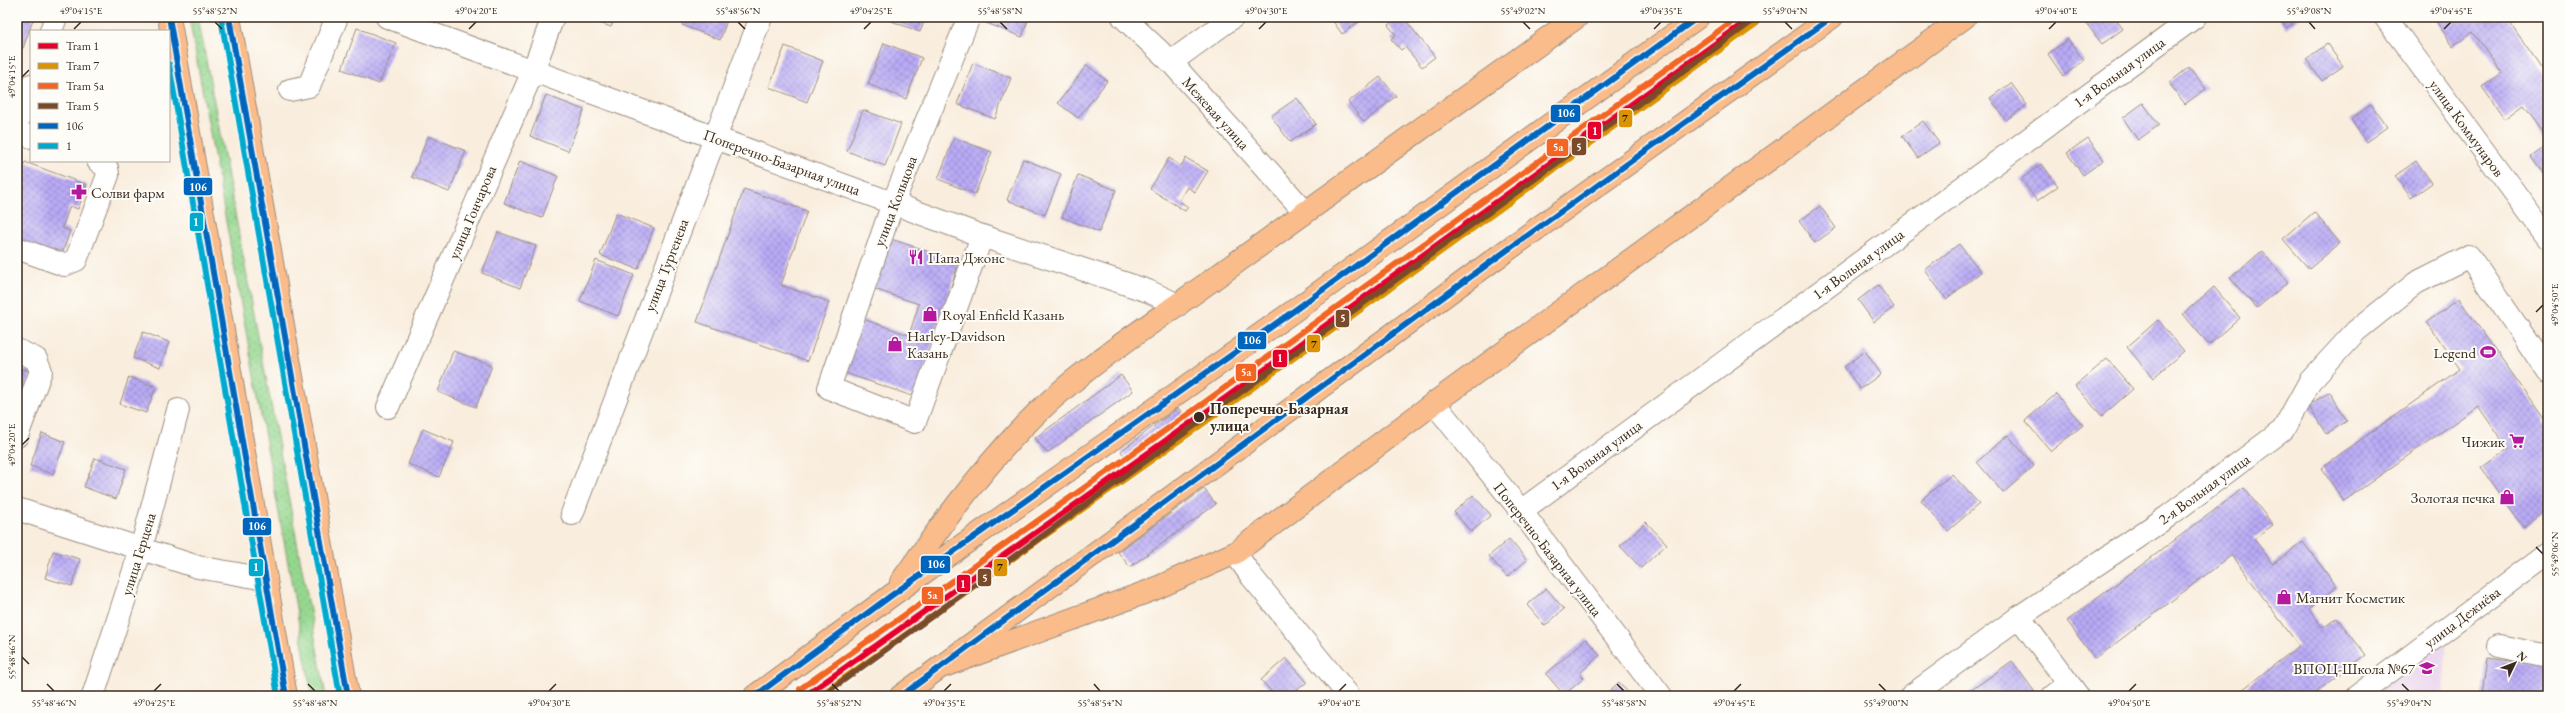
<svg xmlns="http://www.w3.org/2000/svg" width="2565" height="713" font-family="'EB Garamond',serif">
  <defs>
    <pattern id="grass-dots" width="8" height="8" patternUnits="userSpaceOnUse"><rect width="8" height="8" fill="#96d890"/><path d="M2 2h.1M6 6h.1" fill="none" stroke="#82ba7c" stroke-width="1.8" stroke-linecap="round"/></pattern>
    <pattern id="building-cross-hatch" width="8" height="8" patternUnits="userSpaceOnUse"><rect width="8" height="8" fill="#b9aaf6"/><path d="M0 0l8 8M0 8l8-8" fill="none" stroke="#988bc7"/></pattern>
  </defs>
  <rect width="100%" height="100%" fill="#fdfcf7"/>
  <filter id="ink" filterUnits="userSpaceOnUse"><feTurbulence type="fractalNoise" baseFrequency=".025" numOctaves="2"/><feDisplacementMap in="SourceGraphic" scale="8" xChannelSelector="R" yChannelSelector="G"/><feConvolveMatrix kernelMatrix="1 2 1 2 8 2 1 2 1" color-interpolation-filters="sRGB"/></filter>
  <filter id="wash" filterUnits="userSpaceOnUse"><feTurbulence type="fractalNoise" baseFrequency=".012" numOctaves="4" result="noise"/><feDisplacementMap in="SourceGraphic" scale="16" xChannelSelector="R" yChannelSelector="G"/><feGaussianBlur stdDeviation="0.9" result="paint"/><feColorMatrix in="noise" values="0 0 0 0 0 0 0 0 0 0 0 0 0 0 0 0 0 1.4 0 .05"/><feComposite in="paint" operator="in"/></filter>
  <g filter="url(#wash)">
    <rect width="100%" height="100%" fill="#f9eddd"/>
    <path fill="#e9d1ed" d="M 2447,640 L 2443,696 L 2372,696 Z"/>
    <path fill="url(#grass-dots)" stroke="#688157" d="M 189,17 L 198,17 L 326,696 L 312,696 Z"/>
    <g id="blocks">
      <path fill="url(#building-cross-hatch)" d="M 17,17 L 34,17 L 23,48 L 17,46 Z
        M 584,17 L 615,17 L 611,27 Z
        M 685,17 L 728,17 L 720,40 L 682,25 Z
        M 881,17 L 926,17 L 920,32 Z
        M 986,17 L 1029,17 L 1022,37 L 984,22 Z
        M 1330,17 L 1359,17 L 1361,20 L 1342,34 Z
        M 1398,17 L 1403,17 L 1435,57 L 1422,67 L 1405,47 L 1401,50 L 1391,39 L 1396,35 L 1388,25 Z
        M 2093,17 L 2114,17 L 2123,29 L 2102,44 L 2086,23 Z
        M 2278,17 L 2301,17 L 2286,28 Z
        M 2433,17 L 2506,17 L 2548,77 L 2548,138 L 2524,105 L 2505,119 L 2482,87 L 2502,73 L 2473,32 L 2453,46 Z
        M 357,28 L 396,43 L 379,84 L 342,69 Z
        M 2068,39 L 2084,61 L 2063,76 L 2048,54 Z
        M 884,43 L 922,58 L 906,99 L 868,84 Z
        M 2327,44 L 2343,66 L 2322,81 L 2306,59 Z
        M 785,46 L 823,61 L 807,102 L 769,87 Z
        M 973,63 L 1011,78 L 995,119 L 957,104 Z
        M 1087,65 L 1107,81 L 1078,118 L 1058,103 Z
        M 2189,67 L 2206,89 L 2185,104 L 2169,83 Z
        M 1380,77 L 1396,96 L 1364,122 L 1348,102 Z
        M 2011,83 L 2027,105 L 2006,120 L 1990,98 Z
        M 546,95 L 584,110 L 568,151 L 530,136 Z
        M 1297,98 L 1316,124 L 1290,142 L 1271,116 Z
        M 2143,103 L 2159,125 L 2138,140 L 2123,118 Z
        M 2371,104 L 2387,127 L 2366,142 L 2351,120 Z
        M 863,110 L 901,124 L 885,166 L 847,151 Z
        M 1923,121 L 1939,143 L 1918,158 L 1902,136 Z
        M 428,136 L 466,151 L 449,192 L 412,177 Z
        M 954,138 L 992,152 L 975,194 L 938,179 Z
        M 2088,138 L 2104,160 L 2083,175 L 2067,153 Z
        M 2548,145 L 2548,181 L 2531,157 Z
        M 1169,158 L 1181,166 L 1186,158 L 1208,171 L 1195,192 L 1187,187 L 1179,201 L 1188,207 L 1185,211 L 1150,189 Z
        M 1023,159 L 1061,174 L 1045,215 L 1007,200 Z
        M 520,161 L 558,176 L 542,218 L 504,203 Z
        M 2416,161 L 2432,183 L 2411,198 L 2395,176 Z
        M 25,162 L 87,185 L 78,209 L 70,206 L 62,228 L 70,231 L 61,257 L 17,241 L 17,183 Z
        M 2042,164 L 2058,186 L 2037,201 L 2021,179 Z
        M 1078,175 L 1116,190 L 1099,232 L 1062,217 Z
        M 744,189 L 807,211 L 781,285 L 829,302 L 808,361 L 697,322 Z
        M 1820,206 L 1836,228 L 1815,243 L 1799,221 Z
        M 2314,212 L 2340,243 L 2309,269 L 2283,239 Z
        M 616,213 L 654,228 L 638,269 L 600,255 Z
        M 498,232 L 536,246 L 520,288 L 482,273 Z
        M 891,239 L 959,262 L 915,397 L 845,373 L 863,319 L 909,335 L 919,304 L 874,289 Z
        M 1959,244 L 1981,272 L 1946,299 L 1925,270 Z
        M 2262,251 L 2288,282 L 2257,308 L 2230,278 Z
        M 596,260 L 634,275 L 618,316 L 580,301 Z
        M 1878,285 L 1894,307 L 1874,322 L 1858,300 Z
        M 2214,287 L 2240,318 L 2209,345 L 2183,314 Z
        M 2459,299 L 2548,424 L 2548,439 L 2544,442 L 2548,447 L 2548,460 L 2546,462 L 2548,465 L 2548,509 L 2523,527 L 2481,468 L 2508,449 L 2478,406 L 2344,501 L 2321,468 L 2460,369 L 2427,322 Z
        M 2158,320 L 2184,351 L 2153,378 L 2127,347 Z
        M 143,332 L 169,342 L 160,368 L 133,358 Z
        M 453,351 L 492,365 L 476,407 L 438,392 Z
        M 1865,351 L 1881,374 L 1860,389 L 1844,367 Z
        M 2107,359 L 2133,389 L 2102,416 L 2075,386 Z
        M 17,367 L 32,372 L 17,412 Z
        M 1121,375 L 1133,391 L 1047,453 L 1035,438 Z
        M 129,377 L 156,387 L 146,413 L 120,404 Z
        M 2330,392 L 2347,421 L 2326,434 L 2308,405 Z
        M 2056,394 L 2083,425 L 2051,451 L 2025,421 Z
        M 1178,408 L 1186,418 L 1128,461 L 1121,451 Z
        M 423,429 L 454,442 L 439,477 L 408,464 Z
        M 42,433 L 65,442 L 53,474 L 30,466 Z
        M 2008,435 L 2034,466 L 2003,493 L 1977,462 Z
        M 95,458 L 126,469 L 116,499 L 84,487 Z
        M 1952,474 L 1979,504 L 1948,531 L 1921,500 Z
        M 2244,488 L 2273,525 L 2254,539 L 2273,564 L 2303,542 L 2337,587 L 2309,609 L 2323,628 L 2337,618 L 2366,655 L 2311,696 L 2234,696 L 2299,646 L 2232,555 L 2095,659 L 2067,621 Z
        M 1204,489 L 1216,504 L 1130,567 L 1118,552 Z
        M 1473,495 L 1491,515 L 1471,532 L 1454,512 Z
        M 1646,522 L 1667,544 L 1641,568 L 1620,546 Z
        M 1509,539 L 1527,560 L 1507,577 L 1489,556 Z
        M 53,551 L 80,559 L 72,586 L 45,578 Z
        M 1546,588 L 1564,609 L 1545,626 L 1527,605 Z
        M 1586,639 L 1600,655 L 1580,673 L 1584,678 L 1564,695 L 1546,674 Z
        M 1286,658 L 1307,682 L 1290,696 L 1275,696 L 1261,680 Z
        M 2487,658 L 2548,666 L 2545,696 L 2482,696 Z
        M 2012,661 L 2037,695 L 2035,696 L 1963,696 Z
        M 1619,682 L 1631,696 L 1604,696 Z"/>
    </g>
  </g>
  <g filter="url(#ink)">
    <use href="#blocks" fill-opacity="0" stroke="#9a8c7e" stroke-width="1"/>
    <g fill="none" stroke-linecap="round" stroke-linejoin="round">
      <defs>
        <path id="minor" d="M 387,17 L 982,236 L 1148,291 L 1178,305
          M 969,17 L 893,203 L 829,388 L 915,422 L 982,236
          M 1123,17 L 1171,62 L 1305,212
          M 2385,17 L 2548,238
          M 51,31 L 56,17
          M 1171,62 L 1233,17
          M 290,90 L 309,86 L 337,17
          M 17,123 L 31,85
          M 17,131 L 31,137
          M 17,248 L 64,265 L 76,260 L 108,175 L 107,168 L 98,161
          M 17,350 L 36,359 L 41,371 L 17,436
          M 1434,403 L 1521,511 L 1661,696
          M 388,407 L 533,71 L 553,17
          M 17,509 L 198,567 L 266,579
          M 1521,511 L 2195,17
          M 572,514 L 761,17
          M 1235,553 L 1252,577 L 1349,696
          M 2019,617 L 2078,696
          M 2499,646 L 2548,656
          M 93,696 L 141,549 L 178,410
          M 1911,696 L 2019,617 L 2167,517 L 2283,430 L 2310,381 L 2356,331 L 2416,283 L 2469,256 L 2548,372
          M 2053,696 L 2069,684
          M 2357,696 L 2548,553"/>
        <path id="major" d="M 169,17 L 286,696
          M 229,17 L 348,696
          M 901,582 C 939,528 977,475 1022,428 C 1076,371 1149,326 1212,280 C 1333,192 1455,104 1577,17
          M 944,666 L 1152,590 L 1235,553 L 1434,403 L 1965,17
          M 755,696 L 892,595 L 1295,310 L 1698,17
          M 901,696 L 1492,261 L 1832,17"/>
      </defs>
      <use href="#minor" stroke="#9a8c7e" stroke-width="24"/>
      <use href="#major" stroke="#9a8c7e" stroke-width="24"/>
      <use href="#minor" stroke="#fff" stroke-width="22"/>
      <use href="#major" stroke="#fabc8b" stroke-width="22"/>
      <defs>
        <path id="bus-1" d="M 169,17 L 286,696
          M 229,17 L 348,696
          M 755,696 L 892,595 L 1295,310 L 1698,17
          M 901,696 L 1492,261 L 1832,17"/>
        <path id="bus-2" d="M 221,18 L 340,696
          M 169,64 L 278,696"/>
      </defs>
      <use href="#bus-1" stroke="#fdfcf7" stroke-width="9"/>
      <use href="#bus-2" stroke="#fdfcf7" stroke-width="9"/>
      <use href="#bus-1" stroke="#0065bd" stroke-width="6"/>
      <use href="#bus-2" stroke="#00a9ce" stroke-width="6"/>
      <defs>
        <path id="tram-1" d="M 805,696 L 1199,417 L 1752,17"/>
        <path id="tram-2" d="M 819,696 L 1204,423 L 1757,23"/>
        <path id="tram-3" d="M 800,689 L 1194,410 L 1738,17"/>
        <path id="tram-4" d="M 830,690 L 1758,17"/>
      </defs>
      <use href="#tram-1" stroke="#fdfcf7" stroke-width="9"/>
      <use href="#tram-2" stroke="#fdfcf7" stroke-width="9"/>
      <use href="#tram-3" stroke="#fdfcf7" stroke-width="9"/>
      <use href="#tram-4" stroke="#fdfcf7" stroke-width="9"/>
      <use href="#tram-1" stroke="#e4002b" stroke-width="6"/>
      <use href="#tram-2" stroke="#db9304" stroke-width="6"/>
      <use href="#tram-3" stroke="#f26522" stroke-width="6"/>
      <use href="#tram-4" stroke="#7a4b2a" stroke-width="6"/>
    </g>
  </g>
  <path fill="none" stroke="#3b2a1e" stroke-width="1.5" d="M 215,22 L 222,29M 738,22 L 745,29M 1000,22 L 1007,29M 1523,22 L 1530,29M 1785,22 L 1792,29M 2309,22 L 2315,29M 74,29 L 81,22M 469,29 L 476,22M 864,29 L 871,22M 1259,29 L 1266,22M 1654,29 L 1661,22M 2049,29 L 2056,22M 2444,29 L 2451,22M 22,77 L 29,70M 2536,312 L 2543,305M 22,445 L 29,438M 2536,547 L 2543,554M 22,657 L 29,664M 47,684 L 54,691M 308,684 L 315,691M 832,684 L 839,691M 1094,684 L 1100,691M 1617,684 L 1624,691M 1879,684 L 1886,691M 2402,684 L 2409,691M 154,691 L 161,684M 549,691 L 556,684M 944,691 L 951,684M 1339,691 L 1346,684M 1734,691 L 1741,684M 2129,691 L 2136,684"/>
  <defs>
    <symbol id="pharmacy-bare" viewBox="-9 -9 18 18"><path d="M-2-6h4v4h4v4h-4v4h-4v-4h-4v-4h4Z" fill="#b5179e" stroke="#fdfcf7" stroke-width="2.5" paint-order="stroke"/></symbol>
    <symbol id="restaurant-bare" viewBox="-9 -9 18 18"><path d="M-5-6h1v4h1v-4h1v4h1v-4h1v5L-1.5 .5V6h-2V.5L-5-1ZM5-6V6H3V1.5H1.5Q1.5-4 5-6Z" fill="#b5179e" stroke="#fdfcf7" stroke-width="2.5" paint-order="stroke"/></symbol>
    <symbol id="shop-bare" viewBox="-9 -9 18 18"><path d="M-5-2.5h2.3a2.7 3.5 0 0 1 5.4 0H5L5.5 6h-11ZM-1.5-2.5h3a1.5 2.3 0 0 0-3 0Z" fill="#b5179e" stroke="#fdfcf7" stroke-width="2.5" paint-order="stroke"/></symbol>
    <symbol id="stadium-bare" viewBox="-9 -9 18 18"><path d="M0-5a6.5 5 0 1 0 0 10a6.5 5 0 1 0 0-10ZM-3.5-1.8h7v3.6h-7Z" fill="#b5179e" stroke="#fdfcf7" stroke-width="2.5" paint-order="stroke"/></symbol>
    <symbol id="supermarket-bare" viewBox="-9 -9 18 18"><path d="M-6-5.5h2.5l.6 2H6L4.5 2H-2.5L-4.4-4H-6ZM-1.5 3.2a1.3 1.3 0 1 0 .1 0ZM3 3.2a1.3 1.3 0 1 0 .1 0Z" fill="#b5179e" stroke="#fdfcf7" stroke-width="2.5" paint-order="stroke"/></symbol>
    <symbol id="school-bare" viewBox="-9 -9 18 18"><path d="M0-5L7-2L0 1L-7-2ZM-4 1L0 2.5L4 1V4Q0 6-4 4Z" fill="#b5179e" stroke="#fdfcf7" stroke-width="2.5" paint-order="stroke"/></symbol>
  </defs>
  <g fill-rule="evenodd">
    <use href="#pharmacy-bare" x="68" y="181" width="22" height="22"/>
    <use href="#restaurant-bare" x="905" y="246" width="22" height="22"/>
    <use href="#shop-bare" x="919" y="303" width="22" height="22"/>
    <use href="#shop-bare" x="884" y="333" width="22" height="22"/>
    <use href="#stadium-bare" x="2477" y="341" width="22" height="22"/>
    <use href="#supermarket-bare" x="2506" y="430" width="22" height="22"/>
    <use href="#shop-bare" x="2496" y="486" width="22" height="22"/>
    <use href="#shop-bare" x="2273" y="586" width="22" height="22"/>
    <use href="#school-bare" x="2416" y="657" width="22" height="22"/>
  </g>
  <circle fill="#3b2a1e" stroke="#fdfcf7" stroke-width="1.5" cx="1199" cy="417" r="6"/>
  <g text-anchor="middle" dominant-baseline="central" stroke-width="4" stroke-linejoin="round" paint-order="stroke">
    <g font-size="15" fill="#3b2a1e" stroke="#fdfcf7">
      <text transform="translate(2119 72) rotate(-36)">1-я Вольная улица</text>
      <text transform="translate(1216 113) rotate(48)">Межевая улица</text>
      <text transform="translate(2467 128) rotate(54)">улица Коммунаров</text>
      <text transform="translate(782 162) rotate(20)">Поперечно-Базарная улица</text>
      <text transform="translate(895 201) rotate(-69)">улица Кольцова</text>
      <text transform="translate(472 212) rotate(-67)">улица Гончарова</text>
      <text transform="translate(1858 264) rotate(-36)">1-я Вольная улица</text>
      <text transform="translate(666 265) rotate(-69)">улица Тургенева</text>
      <text transform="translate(1596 455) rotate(-36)">1-я Вольная улица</text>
      <text transform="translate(2204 489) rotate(-36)">2-я Вольная улица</text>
      <text transform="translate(1548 549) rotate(52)">Поперечно-Базарная улица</text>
      <text transform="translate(138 554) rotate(-73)">улица Герцена</text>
      <text transform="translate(2462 617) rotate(-37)">улица Дежнёва</text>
    </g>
    <g font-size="15" fill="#3b2a1e" stroke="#fdfcf7" text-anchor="start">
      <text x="91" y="192">Солви фарм</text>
      <text x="928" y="257">Папа Джонс</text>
      <text x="942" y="314">Royal Enfield Казань</text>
      <text x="907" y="335">Harley-Davidson<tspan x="907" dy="17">Казань</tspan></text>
      <text x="2476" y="352" text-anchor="end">Legend</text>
      <text x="2505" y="441" text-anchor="end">Чижик</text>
      <text x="2495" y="497" text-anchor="end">Золотая печка</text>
      <text x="2296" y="597">Магнит Косметик</text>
      <text x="2415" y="668" text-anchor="end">ВПОЦ-Школа №67</text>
    </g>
    <g font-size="15" font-weight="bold" fill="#3b2a1e" stroke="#fdfcf7" text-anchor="start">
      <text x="1210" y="408">Поперечно-Базарная<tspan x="1210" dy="17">улица</tspan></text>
    </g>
  </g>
  <g stroke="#fdfcf7" stroke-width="1.5">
    <rect x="1550" y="104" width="31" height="19" rx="4" fill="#0065bd"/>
    <rect x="1618" y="109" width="15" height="19" rx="4" fill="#db9304"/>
    <rect x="1587" y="121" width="15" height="19" rx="4" fill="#e4002b"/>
    <rect x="1571" y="137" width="16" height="19" rx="4" fill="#7a4b2a"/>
    <rect x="1546" y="138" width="23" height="19" rx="4" fill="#f26522"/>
    <rect x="183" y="177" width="30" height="19" rx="4" fill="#0065bd"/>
    <rect x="189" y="212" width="15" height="20" rx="4" fill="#00a9ce"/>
    <rect x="1335" y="309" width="15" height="19" rx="4" fill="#7a4b2a"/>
    <rect x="1237" y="331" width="30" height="19" rx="4" fill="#0065bd"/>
    <rect x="1306" y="334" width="15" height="19" rx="4" fill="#db9304"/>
    <rect x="1272" y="349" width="16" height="19" rx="4" fill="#e4002b"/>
    <rect x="1235" y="363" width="22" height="19" rx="4" fill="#f26522"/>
    <rect x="242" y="517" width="30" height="19" rx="4" fill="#0065bd"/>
    <rect x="920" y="555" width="31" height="19" rx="4" fill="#0065bd"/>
    <rect x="993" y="558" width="15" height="19" rx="4" fill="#db9304"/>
    <rect x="248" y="558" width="16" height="19" rx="4" fill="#00a9ce"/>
    <rect x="977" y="568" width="15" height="19" rx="4" fill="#7a4b2a"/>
    <rect x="956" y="574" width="15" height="19" rx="4" fill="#e4002b"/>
    <rect x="921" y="586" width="23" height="19" rx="4" fill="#f26522"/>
  </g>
  <g font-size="11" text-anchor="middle" font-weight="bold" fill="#fff">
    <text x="1566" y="117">106</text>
    <text x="1595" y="135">1</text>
    <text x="1579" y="151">5</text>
    <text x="1558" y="151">5а</text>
    <text x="198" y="191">106</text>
    <text x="196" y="226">1</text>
    <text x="1343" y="322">5</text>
    <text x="1252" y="344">106</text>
    <text x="1280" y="362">1</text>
    <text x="1246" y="376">5а</text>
    <text x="257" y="530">106</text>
    <text x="936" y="568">106</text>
    <text x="256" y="571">1</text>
    <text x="985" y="582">5</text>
    <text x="963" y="588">1</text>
    <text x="932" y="599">5а</text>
  </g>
  <g font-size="11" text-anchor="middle" font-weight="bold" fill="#111">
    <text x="1625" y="122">7</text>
    <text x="1314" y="348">7</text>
    <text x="1000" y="571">7</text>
  </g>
  <rect width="2565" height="713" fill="none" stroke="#fdfcf7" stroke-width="44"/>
  <rect x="30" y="30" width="140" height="132" fill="#fdfcf7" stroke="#afa8a0"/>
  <rect x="38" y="43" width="20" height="6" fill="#e4002b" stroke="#afa8a0"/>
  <text x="66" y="50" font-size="12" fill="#3b2a1e">Tram 1</text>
  <rect x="38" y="63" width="20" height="6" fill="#db9304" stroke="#afa8a0"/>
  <text x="66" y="70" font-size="12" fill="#3b2a1e">Tram 7</text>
  <rect x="38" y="83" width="20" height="6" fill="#f26522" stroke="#afa8a0"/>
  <text x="66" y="90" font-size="12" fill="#3b2a1e">Tram 5а</text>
  <rect x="38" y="103" width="20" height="6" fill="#7a4b2a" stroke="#afa8a0"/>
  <text x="66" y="110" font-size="12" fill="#3b2a1e">Tram 5</text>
  <rect x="38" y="123" width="20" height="6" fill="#0065bd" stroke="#afa8a0"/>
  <text x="66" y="130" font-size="12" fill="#3b2a1e">106</text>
  <rect x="38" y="143" width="20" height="6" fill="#00a9ce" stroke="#afa8a0"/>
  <text x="66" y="150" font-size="12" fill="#3b2a1e">1</text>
  <g transform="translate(2515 663) rotate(47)" stroke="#fdfcf7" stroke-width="3" paint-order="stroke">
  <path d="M0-3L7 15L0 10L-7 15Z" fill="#3b2a1e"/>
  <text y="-6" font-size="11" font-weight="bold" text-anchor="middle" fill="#3b2a1e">N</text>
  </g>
  <rect x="22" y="22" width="2521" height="669" fill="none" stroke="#3b2a1e" stroke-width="1.5"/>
  <g font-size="10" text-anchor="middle" fill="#3b2a1e">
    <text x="81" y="14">49°04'15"E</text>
    <text x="215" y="14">55°48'52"N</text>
    <text x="476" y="14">49°04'20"E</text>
    <text x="738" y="14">55°48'56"N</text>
    <text x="871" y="14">49°04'25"E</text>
    <text x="1000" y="14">55°48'58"N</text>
    <text x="1266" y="14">49°04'30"E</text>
    <text x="1523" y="14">55°49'02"N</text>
    <text x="1661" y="14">49°04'35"E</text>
    <text x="1785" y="14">55°49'04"N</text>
    <text x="2056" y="14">49°04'40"E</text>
    <text x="2309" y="14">55°49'08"N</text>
    <text x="2451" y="14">49°04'45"E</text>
    <text transform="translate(11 77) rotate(-90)" y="4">49°04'15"E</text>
    <text transform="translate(2554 305) rotate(-90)" y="4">49°04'50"E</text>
    <text transform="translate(11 445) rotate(-90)" y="4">49°04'20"E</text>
    <text transform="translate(2554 554) rotate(-90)" y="4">55°49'06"N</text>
    <text transform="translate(11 657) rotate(-90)" y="4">55°48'46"N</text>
    <text x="54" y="706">55°48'46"N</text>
    <text x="154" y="706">49°04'25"E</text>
    <text x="315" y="706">55°48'48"N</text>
    <text x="549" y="706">49°04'30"E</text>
    <text x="839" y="706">55°48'52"N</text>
    <text x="944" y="706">49°04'35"E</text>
    <text x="1100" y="706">55°48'54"N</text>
    <text x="1339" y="706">49°04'40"E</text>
    <text x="1624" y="706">55°48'58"N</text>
    <text x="1734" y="706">49°04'45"E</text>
    <text x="1886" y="706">55°49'00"N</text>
    <text x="2129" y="706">49°04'50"E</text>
    <text x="2409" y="706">55°49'04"N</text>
  </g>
</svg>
